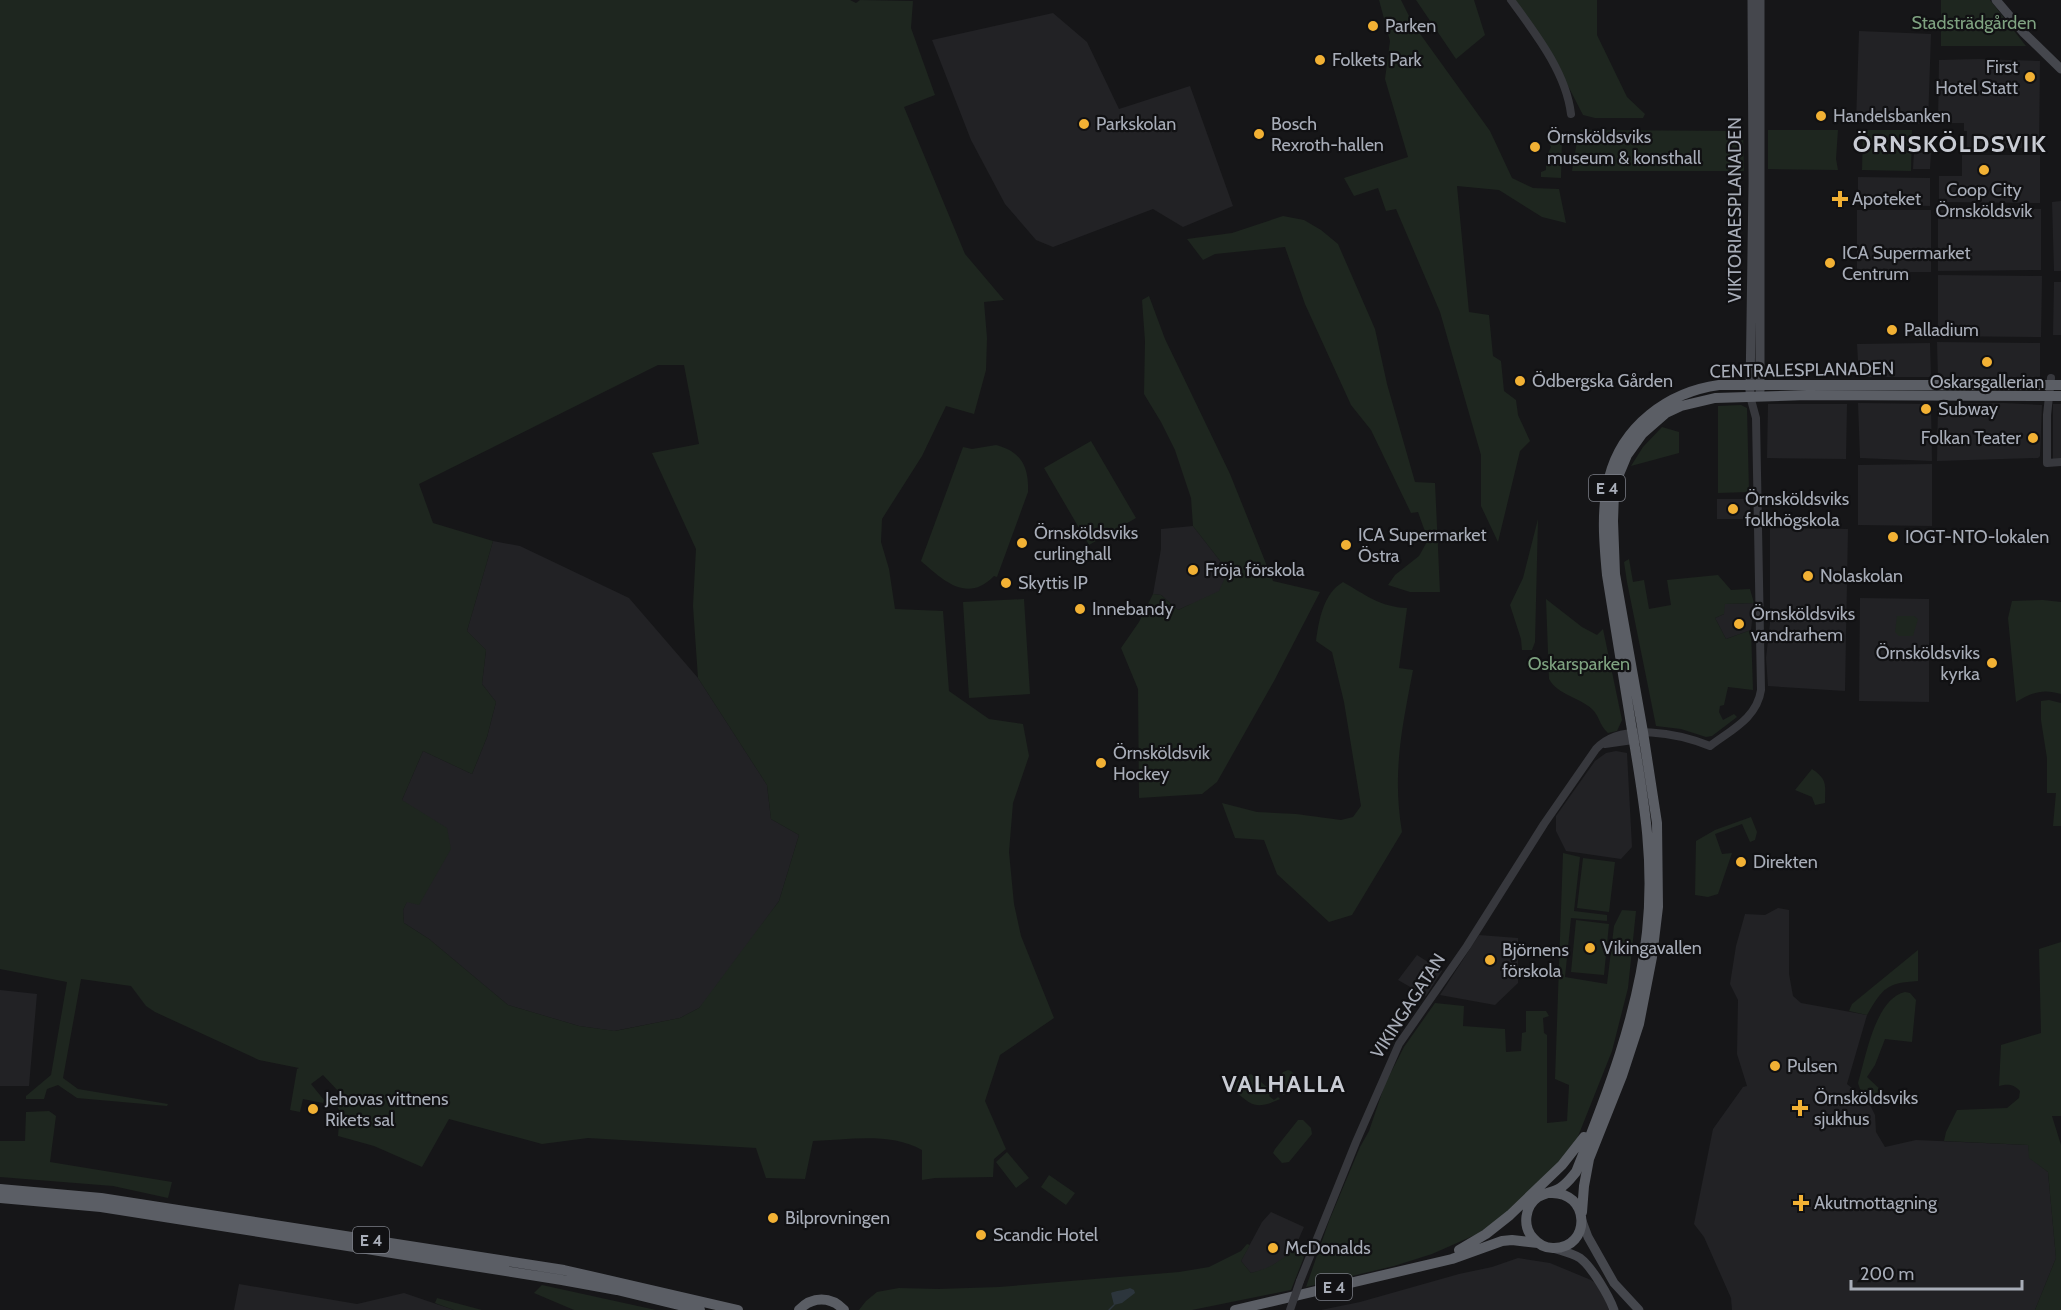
<svg xmlns="http://www.w3.org/2000/svg" width="2061" height="1310" font-family="Cabin,sans-serif">
  <rect width="100%" height="100%" fill="#161618"/>
  <path fill="#222225" d="M 1053,13 L 1087,42 L 1119,109 L 1190,86 L 1233,206 L 1183,227 L 1153,209 L 1053,247 L 1036,240 L 1005,204 L 971,140 L 932,40 Z
    M 1859,31 L 1931,34 L 1928,124 L 1856,123 Z
    M 1978,59 L 2040,61 L 2039,148 L 1967,148 L 1967,131 L 1964,131 L 1964,123 L 1938,123 L 1939,60 Z
    M 1914,152 L 1931,153 L 1930,169 L 1913,169 Z
    M 1962,155 L 2040,155 L 2040,203 L 1939,202 L 1939,176 L 1962,176 Z
    M 1858,177 L 1930,178 L 1930,206 L 1858,204 Z
    M 2061,201 L 2061,271 L 2054,271 L 2052,202 Z
    M 2041,209 L 2041,270 L 1938,271 L 1938,210 Z
    M 1857,210 L 1931,210 L 1931,272 L 1857,272 Z
    M 1938,275 L 2042,276 L 2041,337 L 1938,336 Z
    M 2054,282 L 2061,282 L 2061,335 L 2053,335 Z
    M 1937,342 L 2040,343 L 2040,377 L 1938,378 Z
    M 1930,343 L 1931,377 L 1859,377 L 1857,344 Z
    M 1858,403 L 1931,404 L 1932,461 L 1860,458 Z
    M 2003,403 L 2042,405 L 2040,456 L 2038,458 L 1937,461 L 1938,404 Z
    M 1768,404 L 1847,404 L 1846,459 L 1767,458 Z
    M 2053,404 L 2061,404 L 2061,459 L 2053,459 Z
    M 1932,464 L 1932,526 L 1858,525 L 1858,465 Z
    M 1717,499 L 1750,499 L 1750,519 L 1717,519 Z
    M 1193,526 L 1228,571 L 1227,600 L 1189,605 L 1178,610 L 1161,595 L 1153,594 L 1161,549 L 1161,529 Z
    M 1770,528 L 1848,529 L 1845,691 L 1768,686 L 1766,658 L 1770,623 Z
    M 493,541 L 520,546 L 629,598 L 698,678 L 767,785 L 771,819 L 799,835 L 779,901 L 708,999 L 699,1008 L 680,1018 L 614,1031 L 579,1026 L 508,1005 L 429,939 L 404,923 L 403,910 L 407,901 L 402,800 L 423,751 L 472,774 L 487,737 L 496,702 L 482,684 L 486,650 L 467,631 Z
    M 1860,598 L 1929,599 L 1929,702 L 1859,701 Z
    M 1754,603 L 1751,630 L 1726,639 L 1715,618 L 1724,614 L 1724,604 Z
    M 1616,751 L 1627,753 L 1632,847 L 1621,859 L 1566,851 L 1556,831 L 1556,816 L 1595,761 L 1606,753 Z
    M 1778,908 L 1789,910 L 1789,974 L 1793,996 L 1801,1003 L 1867,1015 L 1847,1084 L 1868,1101 L 1875,1115 L 1876,1132 L 1885,1147 L 1916,1140 L 2028,1145 L 2030,1158 L 2048,1172 L 2056,1258 L 2035,1310 L 1732,1310 L 1731,1298 L 1704,1237 L 1694,1224 L 1713,1129 L 1743,1087 L 1747,1086 L 1737,1054 L 1738,1000 L 1730,984 L 1736,946 L 1745,914 L 1765,915 Z
    M 1479,935 L 1518,938 L 1518,983 L 1495,1005 L 1440,995 Z
    M 1417,955 L 1442,971 L 1426,996 L 1398,980 Z
    M 0,990 L 37,994 L 29,1086 L 0,1086 Z
    M 1271,1212 L 1304,1227 L 1296,1245 L 1286,1257 L 1267,1269 L 1251,1273 L 1241,1261 L 1262,1222 Z
    M 1518,1258 L 1550,1263 L 1591,1280 L 1600,1286 L 1609,1310 L 1321,1310 L 1360,1302 L 1459,1274 L 1492,1267 Z
    M 239,1284 L 357,1304 L 404,1293 L 454,1310 L 234,1310 Z"/>
  <path fill="#1e261f" fill-rule="evenodd" d="M 0,0 L 850,0 L 856,3 L 860,0 L 913,1 L 911,28 L 935,95 L 904,107 L 965,254 L 1004,300 L 984,302 L 987,338 L 986,370 L 974,414 L 946,406 L 922,456 L 882,519 L 881,542 L 889,569 L 895,609 L 943,611 L 949,691 L 989,719 L 1023,724 L 1029,756 L 1013,803 L 1009,852 L 1014,904 L 1021,936 L 1054,1018 L 1000,1055 L 985,1101 L 1006,1149 L 994,1159 L 993,1177 L 935,1178 L 922,1180 L 922,1150 C 890,1132 848,1140 813,1141 L 805,1179 L 766,1178 L 756,1148 L 588,1138 L 542,1144 L 449,1119 L 422,1167 L 374,1146 L 338,1136 L 340,1112 L 335,1102 L 340,1093 L 323,1075 L 311,1084 L 324,1100 L 323,1103 L 303,1099 L 300,1112 L 290,1110 L 297,1069 L 299,1068 L 259,1060 L 155,1012 L 146,1006 L 131,986 L 81,979 L 63,1078 L 78,1089 L 168,1104 L 167,1106 L 77,1098 L 58,1085 L 47,1089 L 44,1099 L 26,1099 L 26,1096 L 51,1075 L 67,982 L 0,969 ZM 658,365 L 684,365 L 699,444 L 652,453 L 696,549 L 693,606 L 698,678 L 767,785 L 771,819 L 799,835 L 779,901 L 699,1008 L 680,1018 L 615,1031 L 579,1026 L 508,1005 L 429,939 L 404,923 L 403,910 L 407,902 L 419,905 L 451,849 L 447,828 L 402,800 L 423,751 L 472,774 L 487,737 L 496,702 L 482,684 L 486,650 L 467,631 L 493,541 L 433,523 L 419,484 Z
    M 1379,0 L 1401,0 L 1413,24 L 1490,131 L 1512,178 L 1533,188 L 1559,189 L 1566,223 L 1542,217 L 1499,190 L 1457,186 L 1469,312 L 1489,315 L 1493,356 L 1501,361 L 1504,391 L 1516,400 L 1518,415 L 1530,441 L 1520,451 L 1498,542 L 1481,506 L 1481,455 L 1440,312 L 1396,209 L 1386,211 L 1378,188 L 1354,196 L 1344,178 L 1408,157 L 1385,79 L 1390,41 Z
    M 1416,0 L 1474,0 L 1485,35 L 1456,59 Z
    M 1513,0 L 1597,0 L 1597,35 L 1627,97 L 1645,114 L 1643,118 L 1595,118 L 1583,115 L 1565,80 Z
    M 1941,0 L 1990,0 L 2026,46 L 1941,46 Z
    M 1581,130 L 1743,131 L 1744,171 L 1572,171 L 1578,135 Z
    M 1768,130 L 1838,130 L 1836,159 L 1838,170 L 1768,169 Z
    M 1863,130 L 1912,130 L 1911,171 L 1862,170 Z
    M 1546,138 L 1562,139 L 1561,178 L 1541,177 L 1541,172 L 1546,170 L 1546,158 L 1551,147 Z
    M 1283,216 L 1304,220 L 1321,230 L 1338,244 L 1375,329 L 1387,384 L 1415,482 L 1435,483 L 1440,592 L 1410,592 L 1388,585 L 1395,575 L 1419,556 L 1428,540 L 1418,512 L 1411,513 L 1371,430 L 1351,405 L 1305,304 L 1285,247 L 1215,254 L 1203,260 L 1187,239 L 1232,233 Z
    M 1149,296 L 1165,339 L 1230,474 L 1273,581 L 1320,592 L 1274,681 L 1217,782 L 1202,794 L 1139,798 L 1138,689 L 1121,648 L 1139,622 L 1153,594 L 1161,595 L 1178,610 L 1219,591 L 1228,571 L 1193,526 L 1191,498 L 1175,450 L 1161,422 L 1144,394 L 1145,341 L 1142,300 Z
    M 1741,405 L 1747,408 L 1749,492 L 1718,493 L 1718,406 Z
    M 1662,427 L 1679,432 L 1679,453 L 1631,466 L 1643,447 Z
    M 1091,441 L 1136,518 L 1089,545 L 1044,468 Z
    M 996,445 C 1022,452 1029,467 1028,492 L 997,577 L 994,576 C 967,604 943,580 921,561 L 963,447 L 972,449 Z
    M 1538,519 L 1535,642 L 1532,650 L 1522,650 L 1521,639 L 1510,605 L 1523,578 Z
    M 1629,559 L 1633,582 L 1644,580 L 1649,609 L 1671,605 L 1667,580 L 1718,575 L 1731,590 L 1750,589 L 1754,603 L 1725,604 L 1724,614 L 1715,618 L 1726,639 L 1751,630 L 1753,690 L 1728,687 L 1724,705 L 1720,706 L 1719,712 L 1723,720 L 1734,714 L 1737,717 L 1712,736 L 1706,737 L 1681,729 L 1656,726 L 1627,582 L 1624,562 Z
    M 1343,582 C 1366,595 1380,607 1407,608 L 1399,668 L 1413,670 C 1402,728 1392,773 1402,832 L 1352,915 L 1329,922 L 1277,874 L 1264,840 L 1235,838 L 1222,803 L 1257,812 L 1296,814 L 1341,820 L 1353,817 L 1361,806 L 1344,702 L 1332,652 L 1316,641 C 1319,620 1323,594 1343,582 Z
    M 1024,599 L 1030,694 L 969,698 L 963,602 Z
    M 1546,599 L 1582,627 L 1597,635 L 1603,629 L 1622,720 L 1617,731 L 1608,733 C 1599,725 1599,715 1592,709 C 1579,697 1558,695 1549,679 Z
    M 2043,600 L 2061,602 L 2061,694 C 2042,688 2032,693 2016,702 L 2008,618 L 2012,601 Z
    M 1897,616 L 1914,616 L 1918,619 L 1913,636 L 1899,636 L 1895,632 Z
    M 2049,700 L 2061,703 L 2061,826 L 2053,826 L 2056,793 L 2047,793 L 2047,758 L 2041,720 L 2041,701 Z
    M 1812,769 C 1828,780 1825,784 1825,803 L 1815,805 L 1812,797 L 1795,790 Z
    M 1751,817 L 1757,832 L 1755,840 L 1750,842 L 1742,824 L 1715,834 L 1722,854 L 1732,853 L 1731,856 L 1718,894 L 1708,897 L 1695,895 L 1696,841 L 1715,830 Z
    M 1563,853 L 1580,857 L 1574,911 L 1607,915 L 1607,921 L 1571,918 L 1565,977 L 1607,984 L 1614,926 L 1622,910 L 1636,911 L 1628,988 L 1612,1051 L 1575,1144 L 1531,1200 L 1475,1235 L 1432,1254 L 1394,1266 L 1306,1287 L 1329,1221 L 1360,1147 L 1369,1131 L 1385,1084 L 1404,1047 L 1435,1003 L 1464,1006 L 1463,1026 L 1505,1029 L 1506,1052 L 1521,1051 L 1522,1033 L 1526,1032 L 1526,1011 L 1546,1011 L 1549,1016 L 1543,1018 L 1544,1033 L 1547,1035 L 1547,1123 L 1567,1121 L 1569,1085 L 1555,1079 Z
    M 1583,858 L 1615,862 L 1609,912 L 1577,908 Z
    M 1576,920 L 1609,924 L 1604,975 L 1571,972 Z
    M 2061,942 L 2061,1116 L 2052,1116 L 2061,1145 L 2061,1310 L 2035,1310 L 2056,1258 L 2048,1172 L 2029,1158 L 2028,1145 L 1944,1141 L 1946,1132 L 1957,1110 L 2007,1108 L 2019,1098 L 2020,1091 C 2013,1084 2008,1084 1999,1086 L 2001,1045 L 2041,1033 L 2039,949 Z
    M 1918,950 L 1918,981 C 1886,983 1883,988 1867,1015 L 1849,1011 L 1852,1004 Z
    M 1905,992 L 1910,993 L 1916,1000 L 1912,1042 L 1885,1039 L 1875,1065 L 1867,1077 L 1884,1093 L 1875,1099 L 1860,1089 L 1858,1083 C 1866,1057 1875,999 1905,992 Z
    M 1288,1070 L 1291,1071 L 1298,1078 L 1289,1092 L 1283,1095 L 1274,1085 L 1283,1072 Z
    M 1251,1074 L 1272,1091 L 1269,1096 L 1274,1100 L 1278,1097 L 1280,1099 C 1252,1112 1250,1103 1228,1085 Z
    M 49,1111 L 56,1116 L 50,1162 L 172,1182 L 168,1198 L 113,1186 L 0,1177 L 0,1141 L 25,1141 L 26,1112 Z
    M 1298,1120 L 1303,1120 L 1311,1128 L 1312,1134 L 1289,1162 L 1282,1163 L 1273,1153 L 1275,1149 Z
    M 1007,1152 L 1029,1178 L 1016,1188 L 996,1162 Z
    M 1049,1175 L 1075,1193 L 1066,1205 L 1041,1187 Z
    M 1247,1244 L 1250,1245 L 1241,1261 L 1251,1273 C 1270,1268 1283,1261 1296,1245 L 1304,1257 L 1291,1290 L 1192,1310 L 859,1310 L 866,1301 L 877,1292 L 899,1288 L 938,1289 L 999,1287 L 1179,1272 L 1209,1267 L 1241,1251 Z
    M 542,1285 L 656,1310 L 574,1310 L 534,1293 Z
    M 437,1298 L 482,1310 L 483,1310 L 454,1310 L 435,1303 Z"/>
  <path fill="#2c353c" d="M 1130,1288 L 1134,1290 L 1135,1293 L 1122,1303 L 1114,1305 L 1111,1293 C 1114,1291 1126,1290 1130,1288 Z"/>
  <g fill="none" stroke-linecap="round" stroke-linejoin="round">
    <path stroke="#2c353c" stroke-width="1.5" d="M 1109,1310 L 1114,1305"/>
    <path stroke="#37383d" stroke-width="8" d="M 1511,0 C 1535,33 1566,72 1571,114
      M 2051,378 L 2047,415 L 2047,463 L 2061,462
      M 1605,744 L 1640,739
      M 1300,1281 L 1356,1142 L 1399,1044 L 1467,946 L 1544,824 L 1596,749 C 1621,721 1680,734 1710,746 C 1731,730 1757,718 1761,690 L 1756,418 L 1750,396"/>
    <path stroke="#45474d" stroke-width="9" d="M 1760,0 L 1760,391
      M 1996,0 L 2024,33 L 2061,69
      M 1750,391 L 1753,183 L 1752,0
      M 1582,1221 L 1588,1237 L 1614,1283 L 1639,1310
      M 1553,1248 C 1562,1251 1572,1253 1580,1258 C 1592,1267 1609,1296 1614,1310"/>
    <path stroke="#5b5e65" stroke-width="10" d="M 0,1189 L 101,1198 L 564,1270 L 738,1310
      M 1549,1193 C 1591,1190 1592,1249 1553,1248 C 1545,1248 1538,1244 1533,1238 C 1522,1226 1525,1206 1538,1197 C 1545,1193 1553,1192 1560,1188 C 1567,1184 1571,1178 1576,1172 C 1607,1095 1638,1015 1647,932 C 1655,858 1643,796 1631,724 C 1623,674 1615,625 1607,575 C 1604,543 1601,509 1609,478 C 1622,426 1668,392 1719,385 L 2061,385
      M 0,1198 L 101,1207 L 562,1280 L 617,1290 L 700,1310
      M 1582,1212 L 1584,1186 L 1589,1159 L 1622,1076 L 1639,1024 L 1652,957 L 1658,907 L 1657,823 L 1643,732 L 1615,574 L 1613,521 L 1614,493 L 1617,479 L 1627,455 L 1642,434 L 1666,413 L 1681,406 L 1715,398 L 1807,395 L 2061,396
      M 1459,1250 L 1486,1234 L 1510,1215 L 1562,1165 L 1584,1137
      M 799,1310 C 812,1296 831,1296 844,1310
      M 1235,1310 L 1452,1259 L 1502,1241 L 1512,1240 L 1538,1243"/>
    <path stroke="#37383d" stroke-width="8" d="M 1290,1310 L 1300,1281"/>
  </g>
  <g fill="#f2b134" stroke="#111113" stroke-width="2">
    <circle cx="1373" cy="26" r="6"/>
    <circle cx="1320" cy="60" r="6"/>
    <circle cx="2030" cy="77" r="6"/>
    <circle cx="1821" cy="116" r="6"/>
    <circle cx="1084" cy="124" r="6"/>
    <circle cx="1259" cy="134" r="6"/>
    <circle cx="1535" cy="147" r="6"/>
    <circle cx="1984" cy="170" r="6"/>
    <path d="M1837 190h6v6h6v6h-6v6h-6v-6h-6v-6h6z"/>
    <circle cx="1830" cy="263" r="6"/>
    <circle cx="1892" cy="330" r="6"/>
    <circle cx="1987" cy="362" r="6"/>
    <circle cx="1520" cy="381" r="6"/>
    <circle cx="1926" cy="409" r="6"/>
    <circle cx="2033" cy="438" r="6"/>
    <circle cx="1733" cy="509" r="6"/>
    <circle cx="1893" cy="537" r="6"/>
    <circle cx="1022" cy="543" r="6"/>
    <circle cx="1346" cy="545" r="6"/>
    <circle cx="1193" cy="570" r="6"/>
    <circle cx="1808" cy="576" r="6"/>
    <circle cx="1006" cy="583" r="6"/>
    <circle cx="1080" cy="609" r="6"/>
    <circle cx="1739" cy="624" r="6"/>
    <circle cx="1992" cy="663" r="6"/>
    <circle cx="1101" cy="763" r="6"/>
    <circle cx="1741" cy="862" r="6"/>
    <circle cx="1590" cy="948" r="6"/>
    <circle cx="1490" cy="960" r="6"/>
    <circle cx="1775" cy="1066" r="6"/>
    <path d="M1797 1099h6v6h6v6h-6v6h-6v-6h-6v-6h6z"/>
    <circle cx="313" cy="1109" r="6"/>
    <path d="M1798 1194h6v6h6v6h-6v6h-6v-6h-6v-6h6z"/>
    <circle cx="773" cy="1218" r="6"/>
    <circle cx="981" cy="1235" r="6"/>
    <circle cx="1273" cy="1248" r="6"/>
  </g>
  <g text-anchor="middle" dominant-baseline="central" stroke-width="4.5" stroke-linejoin="round" paint-order="stroke">
    <g fill="#111113" stroke="#7b7e86" stroke-width="1.5">
      <rect x="1589" y="475" width="36" height="26" rx="4.5"/>
      <rect x="353" y="1227" width="36" height="26" rx="4.5"/>
      <rect x="1316" y="1274" width="36" height="26" rx="4.5"/>
    </g>
    <g font-size="16" font-weight="bold" fill="#a8adb8">
      <text x="1607" y="488">E 4</text>
      <text x="371" y="1240">E 4</text>
      <text x="1334" y="1287">E 4</text>
    </g>
    <g font-size="18" fill="#7fa381" stroke="#111113">
      <text x="1974" y="23">Stadsträdgården</text>
      <text x="1579" y="664">Oskarsparken</text>
    </g>
    <g font-size="18" fill="#a8adb8" stroke="#111113" text-anchor="start">
      <text x="1385" y="26">Parken</text>
      <text x="1332" y="60">Folkets Park</text>
      <text x="2018" y="67" text-anchor="end">First<tspan x="2018" dy="21">Hotel Statt</tspan></text>
      <text x="1833" y="116">Handelsbanken</text>
      <text x="1096" y="124">Parkskolan</text>
      <text x="1271" y="124">Bosch<tspan x="1271" dy="21">Rexroth-hallen</tspan></text>
      <text x="1547" y="137">Örnsköldsviks<tspan x="1547" dy="21">museum &amp; konsthall</tspan></text>
      <text x="1984" y="190" text-anchor="middle">Coop City<tspan x="1984" dy="21">Örnsköldsvik</tspan></text>
      <text x="1852" y="199">Apoteket</text>
      <text x="1842" y="253">ICA Supermarket<tspan x="1842" dy="21">Centrum</tspan></text>
      <text x="1904" y="330">Palladium</text>
      <text x="1532" y="381">Ödbergska Gården</text>
      <text x="1987" y="382" text-anchor="middle">Oskarsgallerian</text>
      <text x="1938" y="409">Subway</text>
      <text x="2021" y="438" text-anchor="end">Folkan Teater</text>
      <text x="1745" y="499">Örnsköldsviks<tspan x="1745" dy="21">folkhögskola</tspan></text>
      <text x="1034" y="533">Örnsköldsviks<tspan x="1034" dy="21">curlinghall</tspan></text>
      <text x="1358" y="535">ICA Supermarket<tspan x="1358" dy="21">Östra</tspan></text>
      <text x="1905" y="537">IOGT-NTO-lokalen</text>
      <text x="1205" y="570">Fröja förskola</text>
      <text x="1820" y="576">Nolaskolan</text>
      <text x="1018" y="583">Skyttis IP</text>
      <text x="1092" y="609">Innebandy</text>
      <text x="1751" y="614">Örnsköldsviks<tspan x="1751" dy="21">vandrarhem</tspan></text>
      <text x="1980" y="653" text-anchor="end">Örnsköldsviks<tspan x="1980" dy="21">kyrka</tspan></text>
      <text x="1113" y="753">Örnsköldsvik<tspan x="1113" dy="21">Hockey</tspan></text>
      <text x="1753" y="862">Direkten</text>
      <text x="1602" y="948">Vikingavallen</text>
      <text x="1502" y="950">Björnens<tspan x="1502" dy="21">förskola</tspan></text>
      <text x="1787" y="1066">Pulsen</text>
      <text x="1814" y="1098">Örnsköldsviks<tspan x="1814" dy="21">sjukhus</tspan></text>
      <text x="325" y="1099">Jehovas vittnens<tspan x="325" dy="21">Rikets sal</tspan></text>
      <text x="1814" y="1203">Akutmottagning</text>
      <text x="785" y="1218">Bilprovningen</text>
      <text x="993" y="1235">Scandic Hotel</text>
      <text x="1285" y="1248">McDonalds</text>
    </g>
    <g font-size="18" fill="#a8adb8" stroke="#111113">
      <text transform="translate(1735 210) rotate(-90)">VIKTORIAESPLANADEN</text>
      <text transform="translate(1802 370) rotate(-1)">CENTRALESPLANADEN</text>
      <text transform="translate(1408 1006) rotate(-57)">VIKINGAGATAN</text>
    </g>
    <g font-size="24" font-weight="bold" letter-spacing="1.5" fill="#c9ccd4" stroke="#111113">
      <text x="1950" y="143">ÖRNSKÖLDSVIK</text>
      <text x="1284" y="1083">VALHALLA</text>
    </g>
  </g>
  <path d="M1851 1280v9h171v-9" fill="none" stroke="#a8adb8" stroke-width="3"/>
  <text x="1860" y="1280" font-size="18" fill="#a8adb8" stroke="#111113" stroke-width="4.5" paint-order="stroke">200 m</text>
</svg>
